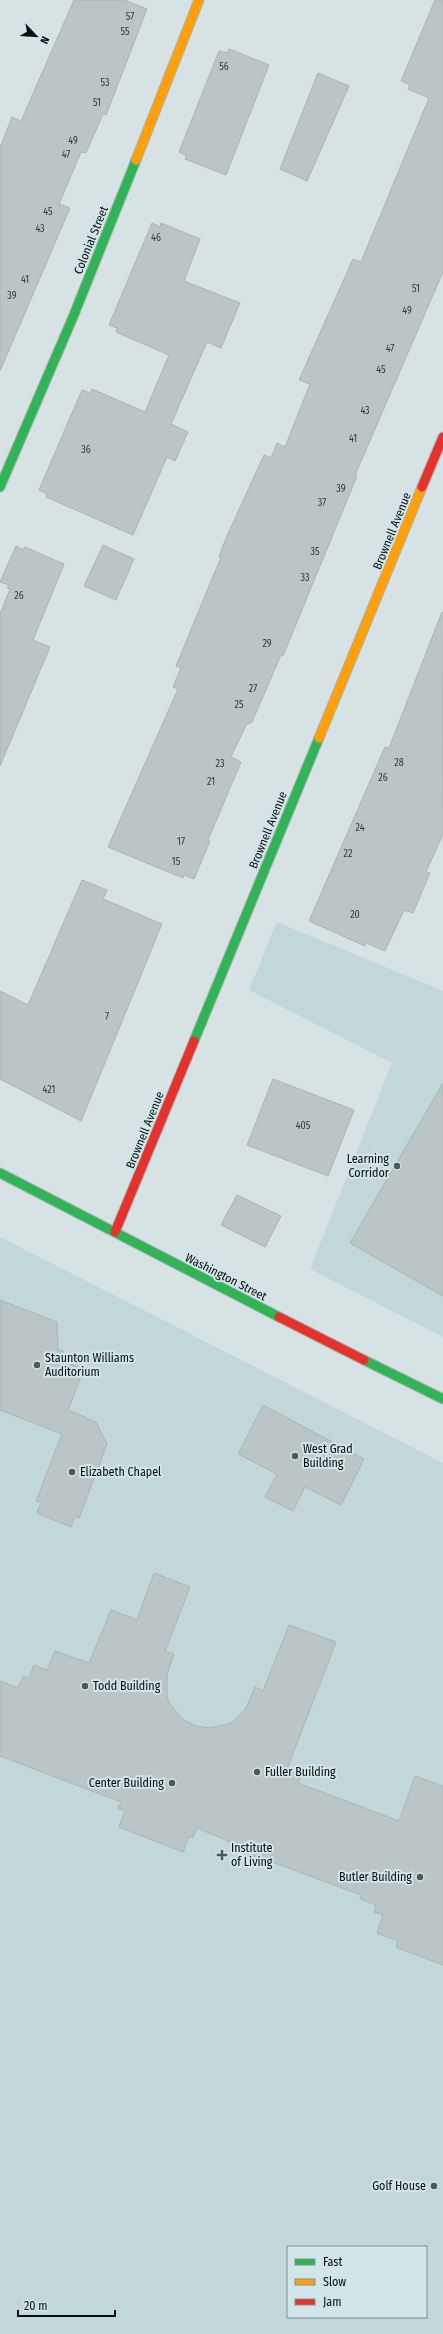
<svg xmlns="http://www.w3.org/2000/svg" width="443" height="2334" font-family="'Fira Sans Condensed',sans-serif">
  <rect width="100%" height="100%" fill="#d6e2e3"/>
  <path fill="#c1d7d9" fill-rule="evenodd" d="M 277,922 L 443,991 L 443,1337 L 310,1269 L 392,1063 L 249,990 Z
    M 0,1237 L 443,1463 L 443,2334 L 0,2334 ZM 288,2247 L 426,2247 L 426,2317 L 288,2317 Z"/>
  <path fill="#bcc5c6" stroke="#abb4b5" d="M 74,0 L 124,0 L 147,9 L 106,115 L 103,114 L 86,153 L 81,152 L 59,204 L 70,208 L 0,371 L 0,148 L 12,117 L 21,121 Z
    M 435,0 L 443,0 L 443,272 L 355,475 L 357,476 L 283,656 L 281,655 L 252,722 L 246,725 L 231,757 L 241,762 L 208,840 L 210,841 L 194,879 L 184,875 L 183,878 L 108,847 L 178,689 L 173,687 L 181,668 L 176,666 L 221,557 L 219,557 L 226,538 L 264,455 L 271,458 L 277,443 L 285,447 L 310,384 L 299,380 L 353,259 L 361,262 L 429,98 L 408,89 L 410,85 L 401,81 Z
    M 229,49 L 269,65 L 226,175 L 185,159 L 187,156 L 179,152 L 219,51 L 227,53 Z
    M 318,73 L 349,86 L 307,181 L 280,169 Z
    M 152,223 L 160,227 L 161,223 L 200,239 L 184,281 L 240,303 L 221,348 L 207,342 L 171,424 L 188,432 L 175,461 L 167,457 L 133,535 L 46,497 L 47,494 L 39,490 L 82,390 L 90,393 L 92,389 L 145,412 L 169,355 L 116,332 L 117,328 L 109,325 Z
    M 103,545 L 134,559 L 116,600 L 84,586 Z
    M 16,546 L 23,550 L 25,547 L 64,564 L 33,640 L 50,647 L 0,766 L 0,614 L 10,589 L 7,588 L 9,585 L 0,582 Z
    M 442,612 L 443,834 L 426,872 L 430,873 L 413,913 L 404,910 L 385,951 L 366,943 L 365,946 L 309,921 L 385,747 L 389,748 Z
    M 82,880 L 107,890 L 103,899 L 162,924 L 81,1121 L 0,1079 L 0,991 L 28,1005 Z
    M 273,1079 L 354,1110 L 328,1176 L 247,1145 Z
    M 443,1083 L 443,1296 L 350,1243 Z
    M 237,1195 L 281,1216 L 265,1247 L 221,1225 Z
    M 0,1300 L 57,1322 L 58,1350 L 63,1351 L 63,1361 L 84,1369 L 68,1410 L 96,1422 L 107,1444 L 79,1518 L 75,1516 L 71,1527 L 37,1513 L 41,1503 L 36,1501 L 62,1434 L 0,1410 Z
    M 263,1405 L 364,1459 L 341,1505 L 305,1487 L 293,1511 L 265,1497 L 277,1474 L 238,1454 Z
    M 154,1573 L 190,1587 L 165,1651 L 174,1654 L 167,1674 L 167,1696 L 170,1704 L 182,1719 L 196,1726 L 210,1728 L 232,1723 L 240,1715 L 246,1708 L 255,1687 L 263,1691 L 289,1625 L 336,1642 L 287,1769 L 301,1775 L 298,1783 L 399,1821 L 415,1776 L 443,1786 L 443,1965 L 396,1947 L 398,1941 L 377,1933 L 383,1915 L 374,1912 L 376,1905 L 360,1899 L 361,1895 L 259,1857 L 258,1859 L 237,1849 L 235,1844 L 197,1828 L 193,1838 L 189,1836 L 183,1852 L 119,1827 L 125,1811 L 118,1808 L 121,1802 L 0,1756 L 0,1681 L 18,1688 L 23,1676 L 29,1678 L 34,1665 L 47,1670 L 55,1651 L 89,1663 L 111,1610 L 137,1620 Z"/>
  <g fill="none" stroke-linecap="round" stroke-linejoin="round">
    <defs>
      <path id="fast" d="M 0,487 L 73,317 L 136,160
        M 194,1041 L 319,738
        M 0,1173 L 279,1317
        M 364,1360 L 443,1399"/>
      <path id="slow" d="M 136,160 L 199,0
        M 319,738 L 422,487"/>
      <path id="jam" d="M 422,487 L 443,437
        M 115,1232 L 194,1041
        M 279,1317 L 364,1360"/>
    </defs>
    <use href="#fast" stroke="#aab3b4" stroke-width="11"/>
    <use href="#slow" stroke="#aab3b4" stroke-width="11"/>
    <use href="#jam" stroke="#aab3b4" stroke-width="11"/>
    <use href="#fast" stroke="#30b455" stroke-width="9"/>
    <use href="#slow" stroke="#ff9f0a" stroke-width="9"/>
    <use href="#jam" stroke="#e5322d" stroke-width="9"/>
  </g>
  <g fill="#4f5859" stroke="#d1e6e8" stroke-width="1.5">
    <circle cx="397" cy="1166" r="4"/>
    <circle cx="37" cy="1365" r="4"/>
    <circle cx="295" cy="1456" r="4"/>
    <circle cx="72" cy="1472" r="4"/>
    <circle cx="85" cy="1686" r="4"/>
    <circle cx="257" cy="1772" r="4"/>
    <circle cx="172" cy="1783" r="4"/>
    <path d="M220 1849h4v4h4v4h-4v4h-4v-4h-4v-4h4z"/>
    <circle cx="420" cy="1877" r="4"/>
    <circle cx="434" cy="2186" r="4"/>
  </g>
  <g text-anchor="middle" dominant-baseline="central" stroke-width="4" stroke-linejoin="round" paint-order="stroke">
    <g font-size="10" fill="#343b3c">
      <text x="130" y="17">57</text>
      <text x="125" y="32">55</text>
      <text x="224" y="67">56</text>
      <text x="105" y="83">53</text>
      <text x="97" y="103">51</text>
      <text x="73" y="141">49</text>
      <text x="66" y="155">47</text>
      <text x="48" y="212">45</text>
      <text x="40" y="229">43</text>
      <text x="156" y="238">46</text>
      <text x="25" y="280">41</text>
      <text x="416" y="289">51</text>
      <text x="12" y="296">39</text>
      <text x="407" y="311">49</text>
      <text x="390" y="349">47</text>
      <text x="381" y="370">45</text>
      <text x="365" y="411">43</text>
      <text x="353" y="439">41</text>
      <text x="86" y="450">36</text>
      <text x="341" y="489">39</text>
      <text x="322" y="503">37</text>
      <text x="315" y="552">35</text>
      <text x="305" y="578">33</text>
      <text x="19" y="596">26</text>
      <text x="267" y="644">29</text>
      <text x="253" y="689">27</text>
      <text x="239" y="705">25</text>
      <text x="399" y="763">28</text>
      <text x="220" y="764">23</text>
      <text x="383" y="778">26</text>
      <text x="211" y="782">21</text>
      <text x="360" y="828">24</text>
      <text x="181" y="842">17</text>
      <text x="348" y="854">22</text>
      <text x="176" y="862">15</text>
      <text x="355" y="915">20</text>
      <text x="107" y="1017">7</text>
      <text x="49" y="1090">421</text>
      <text x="303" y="1126">405</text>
    </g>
    <g font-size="12" fill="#060d0e" stroke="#d1e6e8">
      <text transform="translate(91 240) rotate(-68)">Colonial Street</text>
      <text transform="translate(392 531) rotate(-68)">Brownell Avenue</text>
      <text transform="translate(268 830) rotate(-68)">Brownell Avenue</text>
      <text transform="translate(145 1130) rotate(-68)">Brownell Avenue</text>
      <text transform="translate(226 1277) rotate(27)">Washington Street</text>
    </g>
    <g font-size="12" fill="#060d0e" stroke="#d1e6e8" text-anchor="start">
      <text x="389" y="1159" text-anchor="end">Learning<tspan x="389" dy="14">Corridor</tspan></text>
      <text x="45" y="1358">Staunton Williams<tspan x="45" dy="14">Auditorium</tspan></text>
      <text x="303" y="1449">West Grad<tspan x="303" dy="14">Building</tspan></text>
      <text x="80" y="1472">Elizabeth Chapel</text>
      <text x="93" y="1686">Todd Building</text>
      <text x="265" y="1772">Fuller Building</text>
      <text x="164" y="1783" text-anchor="end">Center Building</text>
      <text x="231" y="1848">Institute<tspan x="231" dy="14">of Living</tspan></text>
      <text x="412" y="1877" text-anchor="end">Butler Building</text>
      <text x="426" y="2186" text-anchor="end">Golf House</text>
    </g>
  </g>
  <rect x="287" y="2246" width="140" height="72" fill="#d1e6e8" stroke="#808f91"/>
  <rect x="295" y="2259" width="20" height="6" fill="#30b455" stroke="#808f91"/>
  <text x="323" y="2266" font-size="12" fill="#060d0e">Fast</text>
  <rect x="295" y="2279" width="20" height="6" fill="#ff9f0a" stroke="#808f91"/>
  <text x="323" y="2286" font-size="12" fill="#060d0e">Slow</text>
  <rect x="295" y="2299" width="20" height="6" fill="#e5322d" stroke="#808f91"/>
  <text x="323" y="2306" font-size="12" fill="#060d0e">Jam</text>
  <g transform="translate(36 36) rotate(115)" stroke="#d1e6e8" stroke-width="3" paint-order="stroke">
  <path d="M0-3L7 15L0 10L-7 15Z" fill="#060d0e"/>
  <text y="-6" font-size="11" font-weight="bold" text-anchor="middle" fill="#060d0e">N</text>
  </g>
  <path d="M18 2310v6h97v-6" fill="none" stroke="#060d0e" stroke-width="2"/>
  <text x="24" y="2310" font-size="12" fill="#060d0e" stroke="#d1e6e8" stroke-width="3" paint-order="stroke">20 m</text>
</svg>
